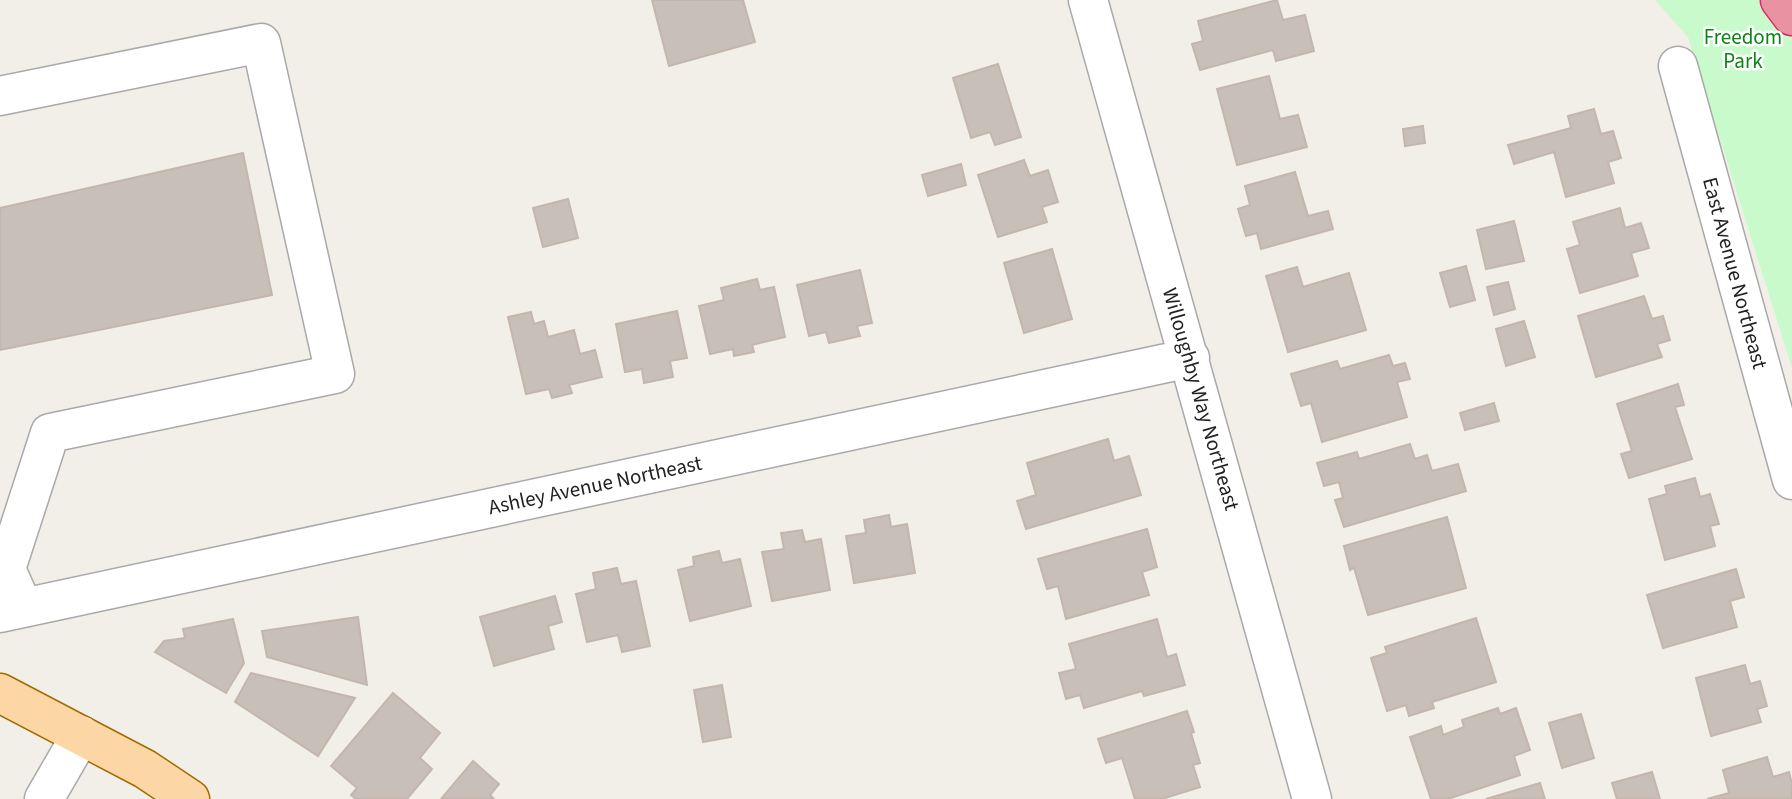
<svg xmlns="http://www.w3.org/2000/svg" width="1792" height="799" font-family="'Source Sans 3',sans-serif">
  <rect width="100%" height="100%" fill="#f2efe9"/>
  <path fill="#c8facc" d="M 1655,0 L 1792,0 L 1792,368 L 1688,37 Z"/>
  <path fill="#c7bfb8" stroke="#c4b6ab" stroke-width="2" d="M 652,0 L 743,0 L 755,42 L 669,66 Z
    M 1277,0 L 1283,20 L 1305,15 L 1314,51 L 1276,61 L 1273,50 L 1200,70 L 1192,44 L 1203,41 L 1198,21 Z
    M 998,64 L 1021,137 L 995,145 L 990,132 L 971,138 L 953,78 Z
    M 1269,76 L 1280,119 L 1298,115 L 1307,147 L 1237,165 L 1217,89 Z
    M 1594,109 L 1601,134 L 1613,131 L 1621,158 L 1608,162 L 1614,183 L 1566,197 L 1554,152 L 1514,164 L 1508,145 L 1571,128 L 1568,116 Z
    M 1423,126 L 1425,143 L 1405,146 L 1403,129 Z
    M 243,153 L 272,295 L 0,350 L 0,208 Z
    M 1024,160 L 1030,176 L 1048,170 L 1058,202 L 1042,207 L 1047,222 L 998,237 L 978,175 Z
    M 961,164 L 966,185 L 928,196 L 922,175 Z
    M 1295,172 L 1308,216 L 1328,211 L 1333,229 L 1261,249 L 1257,233 L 1246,236 L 1238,209 L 1250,205 L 1245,186 Z
    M 568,199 L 578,238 L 543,247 L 533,208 Z
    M 1620,208 L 1625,228 L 1641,223 L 1649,248 L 1631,253 L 1638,276 L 1580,293 L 1567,249 L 1580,245 L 1573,222 Z
    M 1514,221 L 1524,261 L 1486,269 L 1477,230 Z
    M 1052,249 L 1072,319 L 1024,333 L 1004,263 Z
    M 1466,266 L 1475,300 L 1450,307 L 1440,273 Z
    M 1297,267 L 1303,287 L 1349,273 L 1366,330 L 1288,352 L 1266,276 Z
    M 860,270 L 872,323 L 857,326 L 860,336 L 829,343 L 826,332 L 809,336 L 797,285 Z
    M 757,279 L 760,290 L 774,287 L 785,337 L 752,345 L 754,352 L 734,356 L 733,349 L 710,354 L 699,306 L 724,300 L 721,288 Z
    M 1508,282 L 1515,309 L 1494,315 L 1487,287 Z
    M 1644,296 L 1652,319 L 1663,316 L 1670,340 L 1657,344 L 1662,357 L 1596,377 L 1578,316 Z
    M 677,311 L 687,358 L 670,361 L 673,377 L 644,383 L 642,369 L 625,372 L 616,324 Z
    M 531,312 L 534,324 L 544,321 L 548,337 L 574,330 L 580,354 L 595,350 L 602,377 L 569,385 L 572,393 L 552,398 L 549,389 L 526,394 L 508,317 Z
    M 1524,321 L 1535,357 L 1506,366 L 1496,329 Z
    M 1389,355 L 1393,366 L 1405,363 L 1410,379 L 1397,382 L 1407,417 L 1322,442 L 1311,403 L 1301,406 L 1291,374 L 1337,361 L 1340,369 Z
    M 1678,384 L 1684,405 L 1675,407 L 1692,459 L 1629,478 L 1621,454 L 1632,451 L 1617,404 Z
    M 1494,403 L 1499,421 L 1465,430 L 1460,413 Z
    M 1108,439 L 1114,461 L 1129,456 L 1141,495 L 1026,529 L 1017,501 L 1036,495 L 1027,463 Z
    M 1410,444 L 1415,459 L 1427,455 L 1432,471 L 1458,464 L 1466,491 L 1344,527 L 1335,500 L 1343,498 L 1339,482 L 1324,486 L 1317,463 L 1357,452 L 1359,459 Z
    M 1695,478 L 1700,497 L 1710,494 L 1719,524 L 1710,526 L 1715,546 L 1665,560 L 1649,499 L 1667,494 L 1665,486 Z
    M 889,515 L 891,527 L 907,524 L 915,573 L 854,583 L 846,536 L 866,533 L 864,520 Z
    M 1447,517 L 1466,588 L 1368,615 L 1354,568 L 1350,570 L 1344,546 Z
    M 1147,529 L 1157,567 L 1142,572 L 1149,595 L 1066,619 L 1058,586 L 1047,589 L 1038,559 Z
    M 802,530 L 805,542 L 821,539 L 830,590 L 772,601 L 762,552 L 784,549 L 781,533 Z
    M 719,551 L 722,563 L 740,559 L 751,606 L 690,621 L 678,570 L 694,566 L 693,557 Z
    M 617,568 L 621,584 L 636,581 L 650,646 L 622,652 L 618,635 L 587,642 L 576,594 L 596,589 L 593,573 Z
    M 1736,569 L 1744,597 L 1730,601 L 1737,627 L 1663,648 L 1647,595 Z
    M 555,596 L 562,622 L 548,626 L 554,649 L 494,666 L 480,617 Z
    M 358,617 L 367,685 L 267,657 L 262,631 Z
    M 1476,618 L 1496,682 L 1432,702 L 1434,708 L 1409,716 L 1406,705 L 1387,711 L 1371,658 L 1387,653 L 1385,647 Z
    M 233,619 L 244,663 L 226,693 L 155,652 L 164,641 L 185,638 L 183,629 Z
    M 1157,619 L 1167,657 L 1176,654 L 1185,685 L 1144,696 L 1142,691 L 1084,708 L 1080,695 L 1066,699 L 1059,673 L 1076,669 L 1069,644 Z
    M 1745,665 L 1750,684 L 1760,681 L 1767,706 L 1757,709 L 1761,722 L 1711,736 L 1696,678 Z
    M 251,673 L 355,698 L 318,756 L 235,702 Z
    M 722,685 L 731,737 L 703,742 L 694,690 Z
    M 393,693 L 440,733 L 420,758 L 432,769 L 407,799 L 356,799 L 351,795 L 357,788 L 331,766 Z
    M 1498,708 L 1500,714 L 1516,708 L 1530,750 L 1514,756 L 1520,775 L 1448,799 L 1431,799 L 1410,737 L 1441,726 L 1443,735 L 1464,727 L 1462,720 Z
    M 1187,711 L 1194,732 L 1191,733 L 1200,763 L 1193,765 L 1200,787 L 1162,799 L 1135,799 L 1122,758 L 1106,763 L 1098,739 Z
    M 1581,714 L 1594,758 L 1562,768 L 1549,723 Z
    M 1767,757 L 1773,777 L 1789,772 L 1792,784 L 1792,799 L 1707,799 L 1729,793 L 1723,770 Z
    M 473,761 L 499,784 L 490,795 L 494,799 L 441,799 Z
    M 1652,772 L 1660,799 L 1617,799 L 1612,783 Z
    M 1540,783 L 1545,799 L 1486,799 Z"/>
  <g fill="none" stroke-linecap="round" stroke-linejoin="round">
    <defs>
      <path id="minor" d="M 1088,0 L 1312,799
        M 1678,66 L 1792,480
        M 0,96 L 261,43 L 335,374 L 50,433 L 6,569 L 23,607
        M 0,613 L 1190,358
        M 44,799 L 81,735"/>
      <path id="major" d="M 0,693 L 145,769 L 190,799"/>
      <path id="highway" d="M 1780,0 L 1792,16"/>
    </defs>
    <use href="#minor" stroke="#a9a9a9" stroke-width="41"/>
    <use href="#major" stroke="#a06b00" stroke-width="41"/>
    <use href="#highway" stroke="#dc2a67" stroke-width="41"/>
    <use href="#minor" stroke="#fff" stroke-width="38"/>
    <use href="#major" stroke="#fcd6a4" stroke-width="38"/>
    <use href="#highway" stroke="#e892a2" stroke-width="38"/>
  </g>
  <g text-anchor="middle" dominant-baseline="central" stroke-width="5" stroke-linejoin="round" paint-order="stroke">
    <g font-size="21" fill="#0c8416" stroke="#fff">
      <text x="1743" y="37">Freedom<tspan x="1743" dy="24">Park</tspan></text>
    </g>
    <g font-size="21" fill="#222" stroke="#fff">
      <text transform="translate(1735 273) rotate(75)">East Avenue Northeast</text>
      <text transform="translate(1201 399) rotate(74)">Willoughby Way Northeast</text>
      <text transform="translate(595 485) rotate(-12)">Ashley Avenue Northeast</text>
    </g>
  </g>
</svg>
